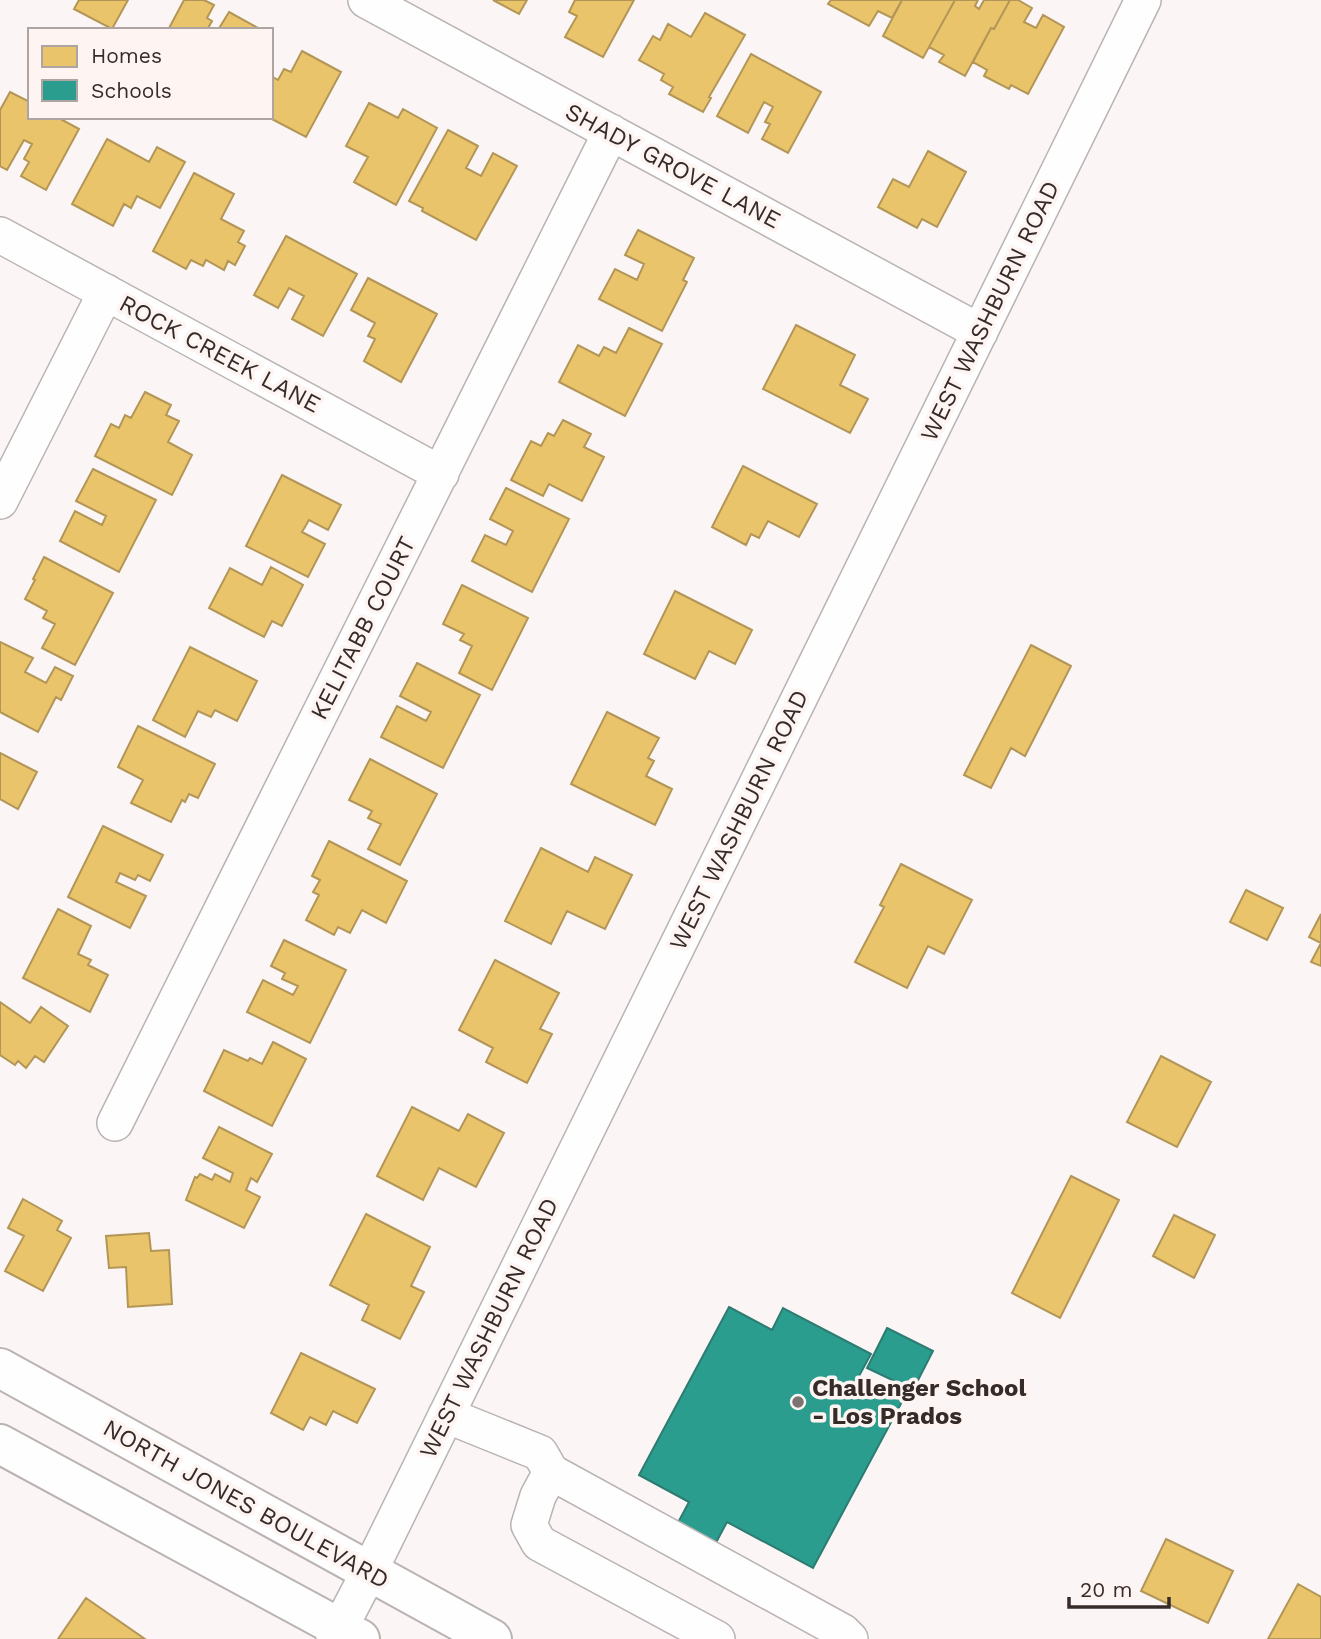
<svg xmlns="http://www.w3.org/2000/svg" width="1321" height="1639" font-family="'Work Sans',sans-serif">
  <rect width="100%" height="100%" fill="#fbf6f5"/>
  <path fill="#e9c46a" stroke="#b39657" stroke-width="2" d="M 79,0 L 128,0 L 112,29 L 74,9 Z
    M 184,0 L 204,0 L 214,5 L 207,18 L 212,21 L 207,30 L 168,30 Z
    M 493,0 L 527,0 L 519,14 Z
    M 575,0 L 634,0 L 603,57 L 565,37 L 577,16 L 569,12 Z
    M 831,0 L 902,0 L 892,18 L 878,11 L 869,26 L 828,4 Z
    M 902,0 L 955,0 L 923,58 L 883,36 Z
    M 955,0 L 978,0 L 975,6 L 979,9 L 984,0 L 1010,0 L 994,29 L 991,28 L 965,76 L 939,62 L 944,55 L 929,47 Z
    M 1010,0 L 1018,0 L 1032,8 L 1024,22 L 1036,28 L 1043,15 L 1064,27 L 1028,94 L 1011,85 L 1009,89 L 984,76 L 987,70 L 973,62 L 991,28 L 994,29 Z
    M 229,12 L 258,28 L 257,30 L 218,30 Z
    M 705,13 L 745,35 L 709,97 L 711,98 L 703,112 L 669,94 L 673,87 L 661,80 L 664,74 L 639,60 L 653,36 L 660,40 L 668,24 L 691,37 Z
    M 302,51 L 341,72 L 306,137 L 268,117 L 271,117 L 271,76 L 278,80 L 284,69 L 291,72 Z
    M 751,54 L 821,92 L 788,153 L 762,139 L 770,124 L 765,122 L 773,107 L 764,102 L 748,133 L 717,116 Z
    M 10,92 L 30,102 L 30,117 L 57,117 L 79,129 L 46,190 L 21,176 L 29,162 L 24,159 L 32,144 L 24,140 L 7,170 L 0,166 L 0,110 Z
    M 369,103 L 398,118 L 403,109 L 437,128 L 396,205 L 354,182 L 368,157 L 346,146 Z
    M 448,130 L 478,146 L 466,168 L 481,176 L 493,153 L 517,166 L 476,240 L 422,211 L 423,208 L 409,201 Z
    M 107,139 L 149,162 L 157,147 L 185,162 L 160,208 L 137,196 L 131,208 L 124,204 L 113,226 L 72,204 Z
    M 928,151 L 966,172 L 937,227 L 922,219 L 917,228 L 878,207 L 893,179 L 909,187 Z
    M 194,173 L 234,194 L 221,219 L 244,231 L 238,242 L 245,246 L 235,265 L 228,261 L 224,270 L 206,260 L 203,266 L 191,260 L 186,269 L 153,251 Z
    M 638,230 L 694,258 L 683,280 L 687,282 L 662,331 L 599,299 L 615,269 L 637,280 L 644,264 L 625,255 Z
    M 286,236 L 357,274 L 323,336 L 292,319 L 304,296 L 289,288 L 278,308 L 254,295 Z
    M 368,278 L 437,314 L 401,382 L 364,361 L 375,339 L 368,336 L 375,323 L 351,310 Z
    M 796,325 L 855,355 L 840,385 L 868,399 L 850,433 L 763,389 Z
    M 629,328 L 662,344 L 625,416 L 559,382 L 578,345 L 599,356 L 604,347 L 616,353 Z
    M 145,392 L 171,405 L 166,415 L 179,421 L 168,442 L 192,455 L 172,495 L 95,456 L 111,424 L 119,428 L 125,415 L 131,418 Z
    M 563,420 L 591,434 L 584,447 L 604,457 L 582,501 L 549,484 L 543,496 L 511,480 L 531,441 L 541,446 L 548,433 L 554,436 Z
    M 743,466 L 817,504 L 799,537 L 768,521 L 759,538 L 751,534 L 746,545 L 712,527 Z
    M 93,469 L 156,500 L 119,572 L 60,541 L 75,511 L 102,525 L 106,516 L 76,501 Z
    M 282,475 L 341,505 L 328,530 L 309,520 L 302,532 L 325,544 L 308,577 L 246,546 Z
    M 506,488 L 569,519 L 532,592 L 472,561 L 485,535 L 506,545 L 513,531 L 490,519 Z
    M 44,557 L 113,593 L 75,665 L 42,648 L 55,624 L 43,618 L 47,611 L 25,599 L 35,580 L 33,579 Z
    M 271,567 L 303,585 L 282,626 L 272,621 L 264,637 L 209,608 L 230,568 L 262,585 Z
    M 462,585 L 528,618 L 492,690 L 459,673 L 472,646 L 460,640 L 464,634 L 443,624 Z
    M 675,591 L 752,630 L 735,664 L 709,651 L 695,679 L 644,654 Z
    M 0,642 L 33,658 L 25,672 L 46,683 L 55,667 L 73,676 L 61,700 L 56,697 L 38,732 L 0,712 Z
    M 1031,645 L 1071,666 L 1025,756 L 1011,748 L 991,788 L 964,775 Z
    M 190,647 L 257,681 L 237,721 L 215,710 L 211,717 L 198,711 L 185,737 L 153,720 Z
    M 417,663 L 480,695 L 443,768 L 381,737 L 397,706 L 426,721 L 431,712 L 400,696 Z
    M 607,712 L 659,738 L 648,758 L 654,761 L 646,776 L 672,789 L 655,825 L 571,784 Z
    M 138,726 L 215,764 L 198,798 L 189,794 L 185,802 L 182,800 L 171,822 L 131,803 L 143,780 L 118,767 Z
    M 0,753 L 37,772 L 18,809 L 0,799 Z
    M 370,759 L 437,794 L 400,865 L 368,849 L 381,824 L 368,818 L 372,811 L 349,800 Z
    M 103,826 L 163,855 L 150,881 L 138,875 L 135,880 L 120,873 L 116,882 L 146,896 L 130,928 L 68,897 Z
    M 329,841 L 407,881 L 386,923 L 362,910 L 350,933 L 338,927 L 334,935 L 306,920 L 319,895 L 313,892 L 320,880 L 312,876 Z
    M 541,848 L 588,872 L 595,857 L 632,875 L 605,929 L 567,911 L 551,944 L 505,921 Z
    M 901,864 L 972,900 L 944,954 L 928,946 L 907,988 L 855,962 L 884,907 L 880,905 Z
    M 1246,890 L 1283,908 L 1267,940 L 1230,922 Z
    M 58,909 L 91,926 L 78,954 L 91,960 L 88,965 L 108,975 L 90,1012 L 23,978 Z
    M 1321,914 L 1321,966 L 1311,962 L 1321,943 L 1309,937 Z
    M 284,940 L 346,970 L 310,1043 L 247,1012 L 263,980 L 293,995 L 298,986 L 282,979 L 285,973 L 271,966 Z
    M 495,960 L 559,993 L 540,1029 L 552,1034 L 527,1083 L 486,1062 L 493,1048 L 459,1030 Z
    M 0,1002 L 30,1023 L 41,1007 L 68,1026 L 44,1062 L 35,1056 L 26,1068 L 18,1061 L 15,1065 L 0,1055 Z
    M 273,1042 L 306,1059 L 272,1126 L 204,1091 L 224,1050 L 248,1061 L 250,1058 L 262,1064 Z
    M 1161,1056 L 1211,1082 L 1177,1147 L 1127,1122 Z
    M 412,1107 L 459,1131 L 468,1114 L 504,1133 L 476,1187 L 439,1168 L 423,1200 L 377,1176 Z
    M 219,1127 L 272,1154 L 257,1182 L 251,1178 L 246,1190 L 260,1197 L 244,1228 L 186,1200 L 195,1177 L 197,1178 L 200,1174 L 212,1180 L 215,1174 L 230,1182 L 233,1173 L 203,1158 Z
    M 1071,1176 L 1119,1200 L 1060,1318 L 1012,1293 Z
    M 23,1199 L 62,1221 L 57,1230 L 71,1238 L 43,1291 L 5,1271 L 24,1236 L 8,1228 Z
    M 366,1214 L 430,1247 L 411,1286 L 424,1292 L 400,1339 L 362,1320 L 369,1305 L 330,1285 Z
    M 1174,1215 L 1215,1235 L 1194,1278 L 1153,1256 Z
    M 149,1233 L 151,1251 L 169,1250 L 172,1304 L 128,1307 L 126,1267 L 109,1268 L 106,1236 Z
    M 301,1353 L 375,1389 L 357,1423 L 333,1411 L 326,1425 L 310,1417 L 303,1430 L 271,1413 Z
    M 1166,1539 L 1233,1571 L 1208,1623 L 1141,1591 Z
    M 1298,1584 L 1321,1597 L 1321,1639 L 1268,1639 Z
    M 86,1598 L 145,1639 L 58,1639 Z"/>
  <path fill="#2a9d8f" stroke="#2d7b71" stroke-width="2" d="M 729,1307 L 772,1330 L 783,1308 L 871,1354 L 859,1376 L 903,1400 L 813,1568 L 727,1522 L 711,1552 L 673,1532 L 689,1502 L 639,1475 Z
    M 887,1328 L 933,1351 L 913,1390 L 867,1368 Z"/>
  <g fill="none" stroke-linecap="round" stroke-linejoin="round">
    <defs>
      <path id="minor" d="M 366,0 L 980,332
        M 0,235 L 441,474
        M 0,501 L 106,292
        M 115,1123 L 611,132
        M 446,1415 L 540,1453 L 551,1472
        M 334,1639 L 369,1572 L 1143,0
        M 717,1639 L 539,1543 L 529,1525 L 538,1496 L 551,1472 L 843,1632 L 850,1639"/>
      <path id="major" d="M 0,1368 L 492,1639
        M 0,1444 L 360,1639"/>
    </defs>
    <use href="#minor" stroke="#bab3b2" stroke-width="38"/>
    <use href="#major" stroke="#bab3b2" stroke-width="42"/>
    <use href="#minor" stroke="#fefefe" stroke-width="35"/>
    <use href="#major" stroke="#fefefe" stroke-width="38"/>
  </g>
  <circle fill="#7a7371" stroke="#fef4f2" stroke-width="2.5" cx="798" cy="1402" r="7"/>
  <g text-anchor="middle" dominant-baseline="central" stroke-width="7" stroke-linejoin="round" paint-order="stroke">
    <g font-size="24" fill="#352c2a" stroke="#fef4f2">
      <text transform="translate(673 166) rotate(28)">SHADY GROVE LANE</text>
      <text transform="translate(990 311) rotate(-64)">WEST WASHBURN ROAD</text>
      <text transform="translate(220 354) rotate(28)">ROCK CREEK LANE</text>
      <text transform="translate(363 628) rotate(-63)">KELITABB COURT</text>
      <text transform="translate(739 820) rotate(-64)">WEST WASHBURN ROAD</text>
      <text transform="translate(489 1328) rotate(-64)">WEST WASHBURN ROAD</text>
      <text transform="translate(246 1504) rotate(29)">NORTH JONES BOULEVARD</text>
    </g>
    <g font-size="24" font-weight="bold" fill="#352c2a" stroke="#fef4f2" text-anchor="start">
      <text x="812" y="1388">Challenger School<tspan x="812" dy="28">- Los Prados</tspan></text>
    </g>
  </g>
  <rect x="28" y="28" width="245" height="91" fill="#fef4f2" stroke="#aea4a2" stroke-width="2"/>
  <rect x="42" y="46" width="35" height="21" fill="#e9c46a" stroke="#aea4a2" stroke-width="2"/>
  <text x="91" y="63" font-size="21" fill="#352c2a">Homes</text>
  <rect x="42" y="80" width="35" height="21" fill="#2a9d8f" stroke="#aea4a2" stroke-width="2"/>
  <text x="91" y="98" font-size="21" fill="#352c2a">Schools</text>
  <path d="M1069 1597v10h100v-10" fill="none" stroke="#352c2a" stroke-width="3.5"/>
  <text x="1080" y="1597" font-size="21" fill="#352c2a" stroke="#fef4f2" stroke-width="5" paint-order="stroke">20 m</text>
</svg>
